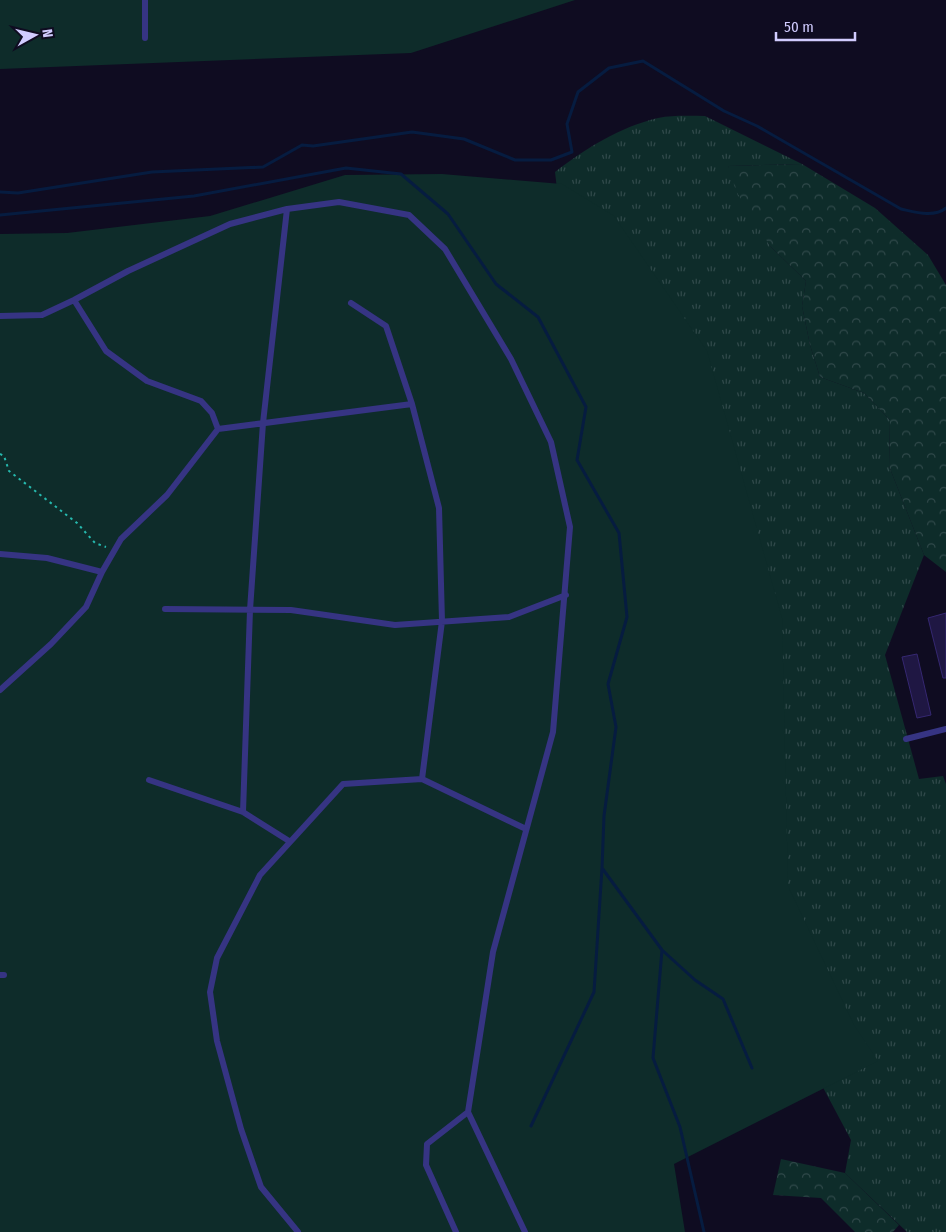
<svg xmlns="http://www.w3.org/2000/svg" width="946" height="1232" font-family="'Fira Sans Condensed',sans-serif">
  <defs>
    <pattern id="grass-tufts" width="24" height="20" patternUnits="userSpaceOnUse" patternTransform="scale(1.25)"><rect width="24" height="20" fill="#0e2c2a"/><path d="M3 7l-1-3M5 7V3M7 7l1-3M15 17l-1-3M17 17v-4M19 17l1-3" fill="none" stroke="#30494a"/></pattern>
    <pattern id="forest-crowns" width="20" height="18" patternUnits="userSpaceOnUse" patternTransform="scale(1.25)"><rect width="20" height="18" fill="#0e2c2a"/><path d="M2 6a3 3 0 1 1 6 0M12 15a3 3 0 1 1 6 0" fill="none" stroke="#30494a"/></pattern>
  </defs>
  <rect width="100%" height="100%" fill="#0f0c21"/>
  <path fill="url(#grass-tufts)" d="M 705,116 L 802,164 L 728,166 L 770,246 L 806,281 L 802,306 L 810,345 L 820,377 L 864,393 L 890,420 L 889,466 L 924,555 L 885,655 L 919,779 L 943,776 L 946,784 L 946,1232 L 907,1232 L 845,1173 L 851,1140 L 794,1033 L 560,214 L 555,172 C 586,148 620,127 658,118 C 673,115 690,116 705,116 Z"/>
  <path fill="url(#forest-crowns)" d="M 802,164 L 875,208 L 928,255 L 946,285 L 946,572 L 924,555 L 889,466 L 890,420 L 864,393 L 820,377 L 810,345 L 802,306 L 806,281 L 770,246 L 736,191 L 728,166 Z
    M 781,1159 L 845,1173 L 899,1225 L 893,1232 L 855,1232 L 821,1198 L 773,1195 Z"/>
  <path fill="#0e2c2a" d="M 0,0 L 575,0 L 411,53 L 0,69 Z
    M 442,174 L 562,184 L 614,216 L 707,351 L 782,618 L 788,886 L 854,1025 L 878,1061 L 674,1164 L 685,1232 L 0,1232 L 0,234 L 67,233 L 210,216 L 345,175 Z"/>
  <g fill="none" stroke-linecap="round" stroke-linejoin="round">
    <path stroke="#061c40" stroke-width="3" d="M 0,192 L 18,193 L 152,172 L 263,167 L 302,145 L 313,146 L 412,132 L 464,139 L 515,160 L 551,160 L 572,152 L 567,124 L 578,92 L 609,68 L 643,61 L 724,111 L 757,126 L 901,209 C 915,212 934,218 946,208
      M 0,215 L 194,196 L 346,168 L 401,174 L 448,214 L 496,284 L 538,317 L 586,407 L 577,460 L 619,533 L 627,617 L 608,684 L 616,727 L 604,816 L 602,868 L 662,950 L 695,980 L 723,999 L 752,1068
      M 662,950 L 653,1058 L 680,1127 L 704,1232
      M 531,1126 L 594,992 L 602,868"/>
  </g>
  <path fill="#1f1743" stroke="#352771" d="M 946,613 L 946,678 L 943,678 L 928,618 Z
    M 917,654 L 931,715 L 917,718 L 902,657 Z"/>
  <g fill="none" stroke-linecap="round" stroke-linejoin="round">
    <path stroke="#26b9ae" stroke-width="2" stroke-dasharray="2.5 4" stroke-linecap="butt" d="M 0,454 L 4,456 L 9,471 L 77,523 L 95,543 L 106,547"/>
    <path stroke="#363483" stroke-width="6" d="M 145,0 L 145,38
      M 74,300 L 106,351 L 147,381 L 201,401 L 212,413 L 218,429
      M 351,303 L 386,326 L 412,404 L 439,508 L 442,621 L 422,779
      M 0,316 L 42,315 L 74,300 L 128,271 L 230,224 L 287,209 L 339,202 L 409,215 L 445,249 L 511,359 L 551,442 L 570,527 L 553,732 L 493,952 L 468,1112 L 525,1232
      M 0,554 L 47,558 L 102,572
      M 165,609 L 291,610 L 395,625 L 509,617 L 566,595
      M 0,690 L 51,644 L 86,607 L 102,572 L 121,539 L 167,495 L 218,429 L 412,404
      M 906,739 L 946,729
      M 149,780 L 243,812 L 289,841
      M 243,812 L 250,610 L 263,423 L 287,209
      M 0,975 L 4,975
      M 298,1232 L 261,1187 L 241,1129 L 217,1041 L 210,992 L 217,958 L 260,875 L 343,784 L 422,779 L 526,829
      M 456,1232 L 426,1165 L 427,1144 L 468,1112"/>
  </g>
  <g transform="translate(35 35) rotate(82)" stroke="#0f0c21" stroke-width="4" paint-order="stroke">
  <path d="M0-4L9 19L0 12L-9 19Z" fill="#d1ccff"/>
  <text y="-8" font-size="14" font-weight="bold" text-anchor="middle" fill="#d1ccff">N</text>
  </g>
  <path d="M776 32v8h79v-8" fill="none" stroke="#d1ccff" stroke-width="2.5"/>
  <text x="784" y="32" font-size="15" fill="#d1ccff" stroke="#0f0c21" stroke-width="4" paint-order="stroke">50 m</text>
</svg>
